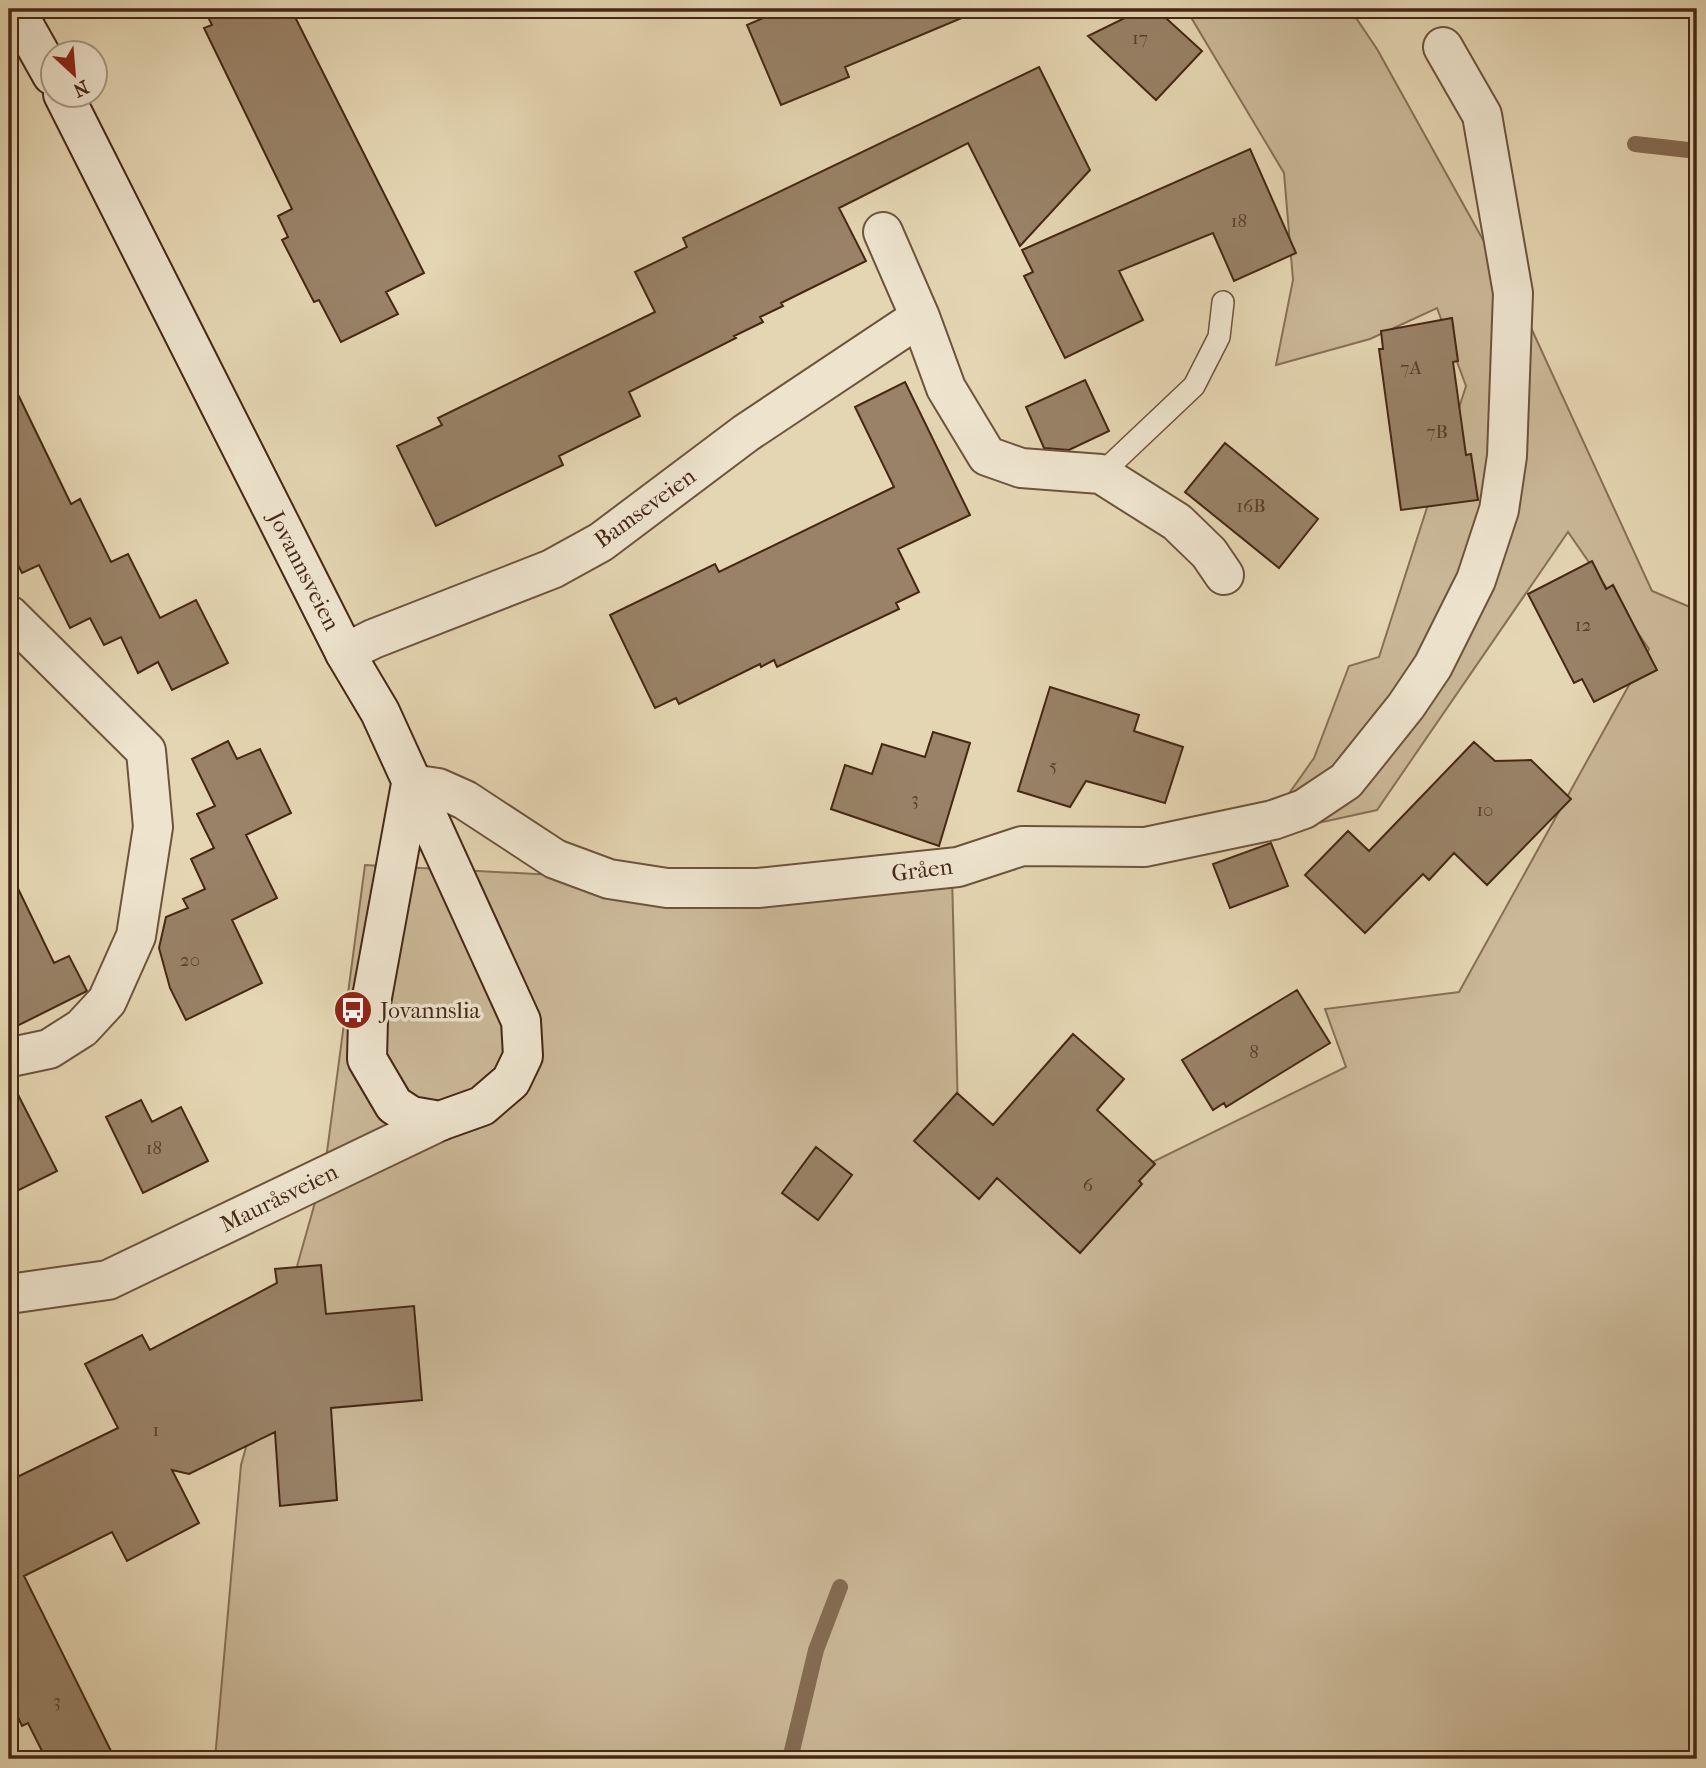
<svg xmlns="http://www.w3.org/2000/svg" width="1706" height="1768" font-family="'IM FELL French Canon',serif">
  <rect width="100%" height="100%" fill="#e5d6b3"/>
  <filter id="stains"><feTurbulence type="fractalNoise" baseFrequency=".00286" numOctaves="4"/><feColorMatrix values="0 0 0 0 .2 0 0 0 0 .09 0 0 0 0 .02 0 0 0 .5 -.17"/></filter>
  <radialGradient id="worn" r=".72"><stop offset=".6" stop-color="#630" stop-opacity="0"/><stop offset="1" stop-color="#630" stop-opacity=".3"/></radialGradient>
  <path fill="#cab898" stroke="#887056" stroke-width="2" d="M 1186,9 L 1350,9 L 1377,49 L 1527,319 L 1652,591 L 1697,610 L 1697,1759 L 215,1759 L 241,1465 L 325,1167 L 365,865 L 647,880 L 952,875 L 958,1112 L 1071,1202 L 1346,1067 L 1325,1009 L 1459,992 L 1649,649 L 1568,532 L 1377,810 L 1259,836 L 1314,758 L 1349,666 L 1379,657 L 1466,386 L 1437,308 L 1370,339 L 1276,365 L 1293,280 L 1284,173 Z"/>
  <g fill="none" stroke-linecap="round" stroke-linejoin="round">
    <path stroke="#856c53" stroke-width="16" d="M 1635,144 L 1697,151
      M 790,1759 L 816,1650 L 840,1587"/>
  </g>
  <path fill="#998267" stroke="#462715" stroke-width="2" d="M 204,9 L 291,9 L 424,273 L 386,292 L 398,314 L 341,342 L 319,300 L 314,302 L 282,240 L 288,237 L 278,216 L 292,209 L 204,28 L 212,25 Z
    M 784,9 L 983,9 L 845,67 L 849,77 L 781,105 L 747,25 Z
    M 1143,9 L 1156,9 L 1202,51 L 1156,100 L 1088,36 Z
    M 1039,67 L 1090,170 L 1020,246 L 968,143 L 839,208 L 866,261 L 781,303 L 783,306 L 760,317 L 763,322 L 734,336 L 736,338 L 629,392 L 640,416 L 559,456 L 563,465 L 436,526 L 397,446 L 442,425 L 438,418 L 655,312 L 635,272 L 687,247 L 683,238 Z
    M 1250,149 L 1296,253 L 1234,281 L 1213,233 L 1119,271 L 1143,320 L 1065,358 L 1024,276 L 1033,272 L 1022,250 Z
    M 1452,318 L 1458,361 L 1453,362 L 1466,455 L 1471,454 L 1478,500 L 1401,510 L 1379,349 L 1383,349 L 1381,331 Z
    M 9,376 L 71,504 L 80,499 L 111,562 L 128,554 L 160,618 L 196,600 L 228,663 L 172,690 L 158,662 L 138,673 L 121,637 L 104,645 L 90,618 L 70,628 L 39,565 L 22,573 L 9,547 Z
    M 1085,380 L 1109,431 L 1069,450 L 1044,448 L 1026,407 Z
    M 905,382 L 970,515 L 898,549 L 919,592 L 896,603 L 899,609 L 777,667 L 774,660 L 761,667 L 760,664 L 679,704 L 676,698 L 655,708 L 610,615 L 715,564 L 719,572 L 894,487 L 855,407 Z
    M 1225,443 L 1318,519 L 1279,568 L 1185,492 Z
    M 1592,561 L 1606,589 L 1613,585 L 1657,670 L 1594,702 L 1582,679 L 1574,683 L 1528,594 Z
    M 1050,687 L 1139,715 L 1134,731 L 1183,747 L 1165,803 L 1086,781 L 1070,807 L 1018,791 Z
    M 933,732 L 970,743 L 939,846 L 831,809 L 845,765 L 872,774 L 882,744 L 925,757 Z
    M 228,741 L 237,759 L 260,749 L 291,813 L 246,835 L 277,898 L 232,920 L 262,983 L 186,1020 L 170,988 L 159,948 L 166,917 L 188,908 L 183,899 L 205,889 L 191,859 L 214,848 L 197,814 L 215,806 L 192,759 Z
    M 1474,742 L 1495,761 L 1531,760 L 1571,799 L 1487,885 L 1454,853 L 1429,880 L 1423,874 L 1365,933 L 1305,875 L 1348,831 L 1369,851 Z
    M 1271,843 L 1288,886 L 1230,908 L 1213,864 Z
    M 9,870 L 54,963 L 69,956 L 87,991 L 9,1030 Z
    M 1297,990 L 1330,1043 L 1226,1107 L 1224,1103 L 1213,1110 L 1182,1060 Z
    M 1073,1034 L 1124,1079 L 1097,1110 L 1155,1164 L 1139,1181 L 1142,1184 L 1080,1253 L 997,1178 L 979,1199 L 914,1141 L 957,1093 L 993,1125 Z
    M 9,1077 L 57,1171 L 9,1195 Z
    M 141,1100 L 152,1122 L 181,1107 L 208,1161 L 143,1193 L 106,1117 Z
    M 816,1147 L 852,1175 L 818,1220 L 782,1193 Z
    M 321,1265 L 326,1314 L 414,1306 L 422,1400 L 331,1408 L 337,1500 L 280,1506 L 275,1432 L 189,1474 L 172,1470 L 199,1523 L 127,1561 L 112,1532 L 24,1576 L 115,1759 L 46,1759 L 28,1723 L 22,1726 L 9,1698 L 9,1481 L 118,1428 L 85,1364 L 142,1335 L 150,1350 L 277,1283 L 275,1269 Z"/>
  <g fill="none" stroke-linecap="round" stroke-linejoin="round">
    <defs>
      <path id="lane" d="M 1101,474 L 1194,386 L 1219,337 L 1223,302"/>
      <path id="street" d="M 883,232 L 920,317
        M 9,615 L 146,751 L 153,827 L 136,936 L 107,1001 L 82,1028 L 49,1049 L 16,1056 L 9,1054
        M 345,653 L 373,639 L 552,569 L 601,542 L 746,433 L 920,317 L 946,388 L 987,456 L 1021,468 L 1101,474 L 1177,522 L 1209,553 L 1224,575
        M 411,784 L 438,788 L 465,800 L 555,859 L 609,879 L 667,888 L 758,888 L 958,867 L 1022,846 L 1145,847 L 1273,820 L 1304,809 L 1346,781 L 1406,706 L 1433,666 L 1476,580 L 1499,510 L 1507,456 L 1513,293 L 1482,115 L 1443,47
        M 9,1294 L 108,1280 L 440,1121"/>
      <path id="secondary" d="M 15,9 L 52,75
        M 63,94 L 345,653 L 380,712 L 521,1021 L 523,1056 L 511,1081 L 482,1106 L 440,1121 L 411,1116 L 394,1105 L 367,1059 L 368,1019 L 411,784"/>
    </defs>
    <use href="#lane" stroke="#6e533c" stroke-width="24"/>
    <use href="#street" stroke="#6e533c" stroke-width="42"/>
    <use href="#secondary" stroke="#462715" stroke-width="42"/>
    <use href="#lane" stroke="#eee4ce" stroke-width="21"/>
    <use href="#street" stroke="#eee4ce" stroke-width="38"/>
    <use href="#secondary" stroke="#eee4ce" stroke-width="38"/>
  </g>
  <defs>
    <symbol id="bus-disc" viewBox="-11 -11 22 22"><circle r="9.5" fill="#8f2418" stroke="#eee4ce"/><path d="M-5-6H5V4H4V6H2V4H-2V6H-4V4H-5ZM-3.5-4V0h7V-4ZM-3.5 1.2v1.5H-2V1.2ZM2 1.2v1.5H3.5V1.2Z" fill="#fff"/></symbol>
  </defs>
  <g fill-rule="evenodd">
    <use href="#bus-disc" x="331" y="988" width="44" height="44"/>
  </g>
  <g text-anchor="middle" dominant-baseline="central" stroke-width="7" stroke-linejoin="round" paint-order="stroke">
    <g font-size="19" fill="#5b3e2a">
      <text x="1140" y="38">17</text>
      <text x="1239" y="221">18</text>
      <text x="1411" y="368">7A</text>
      <text x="1437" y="432">7B</text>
      <text x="1251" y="506">16B</text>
      <text x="1583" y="625">12</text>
      <text x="1053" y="766">5</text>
      <text x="915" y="799">3</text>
      <text x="1485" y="810">10</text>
      <text x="190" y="960">20</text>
      <text x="1254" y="1052">8</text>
      <text x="154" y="1148">18</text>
      <text x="1088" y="1185">6</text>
      <text x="156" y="1430">1</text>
      <text x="57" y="1701">3</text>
    </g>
    <g font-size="23" fill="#462715" stroke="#eee4ce">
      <text transform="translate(645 508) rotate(-36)">Bamseveien</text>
      <text transform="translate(304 571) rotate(63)">Jovannsveien</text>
      <text transform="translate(922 870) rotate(-7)">Gråen</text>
      <text transform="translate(279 1198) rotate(-26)">Mauråsveien</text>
    </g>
    <g font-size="23" fill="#462715" stroke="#eee4ce" text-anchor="start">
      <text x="380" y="1010">Jovannslia</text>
    </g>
  </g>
  <rect width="1706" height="1768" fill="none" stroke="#e5d6b3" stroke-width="35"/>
  <rect x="10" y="10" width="1685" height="1747" fill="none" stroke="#462715" stroke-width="3.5"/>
  <rect x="18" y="18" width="1671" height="1733" fill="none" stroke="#462715" stroke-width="2"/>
  <g transform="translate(74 74) rotate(154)"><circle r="33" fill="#eee4ce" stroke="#ab9884" stroke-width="2"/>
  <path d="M0-5L12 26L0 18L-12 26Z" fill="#8f2418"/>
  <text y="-10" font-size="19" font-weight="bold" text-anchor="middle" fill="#462715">N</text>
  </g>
  <rect width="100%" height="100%" filter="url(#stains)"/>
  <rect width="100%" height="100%" fill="url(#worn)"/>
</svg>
